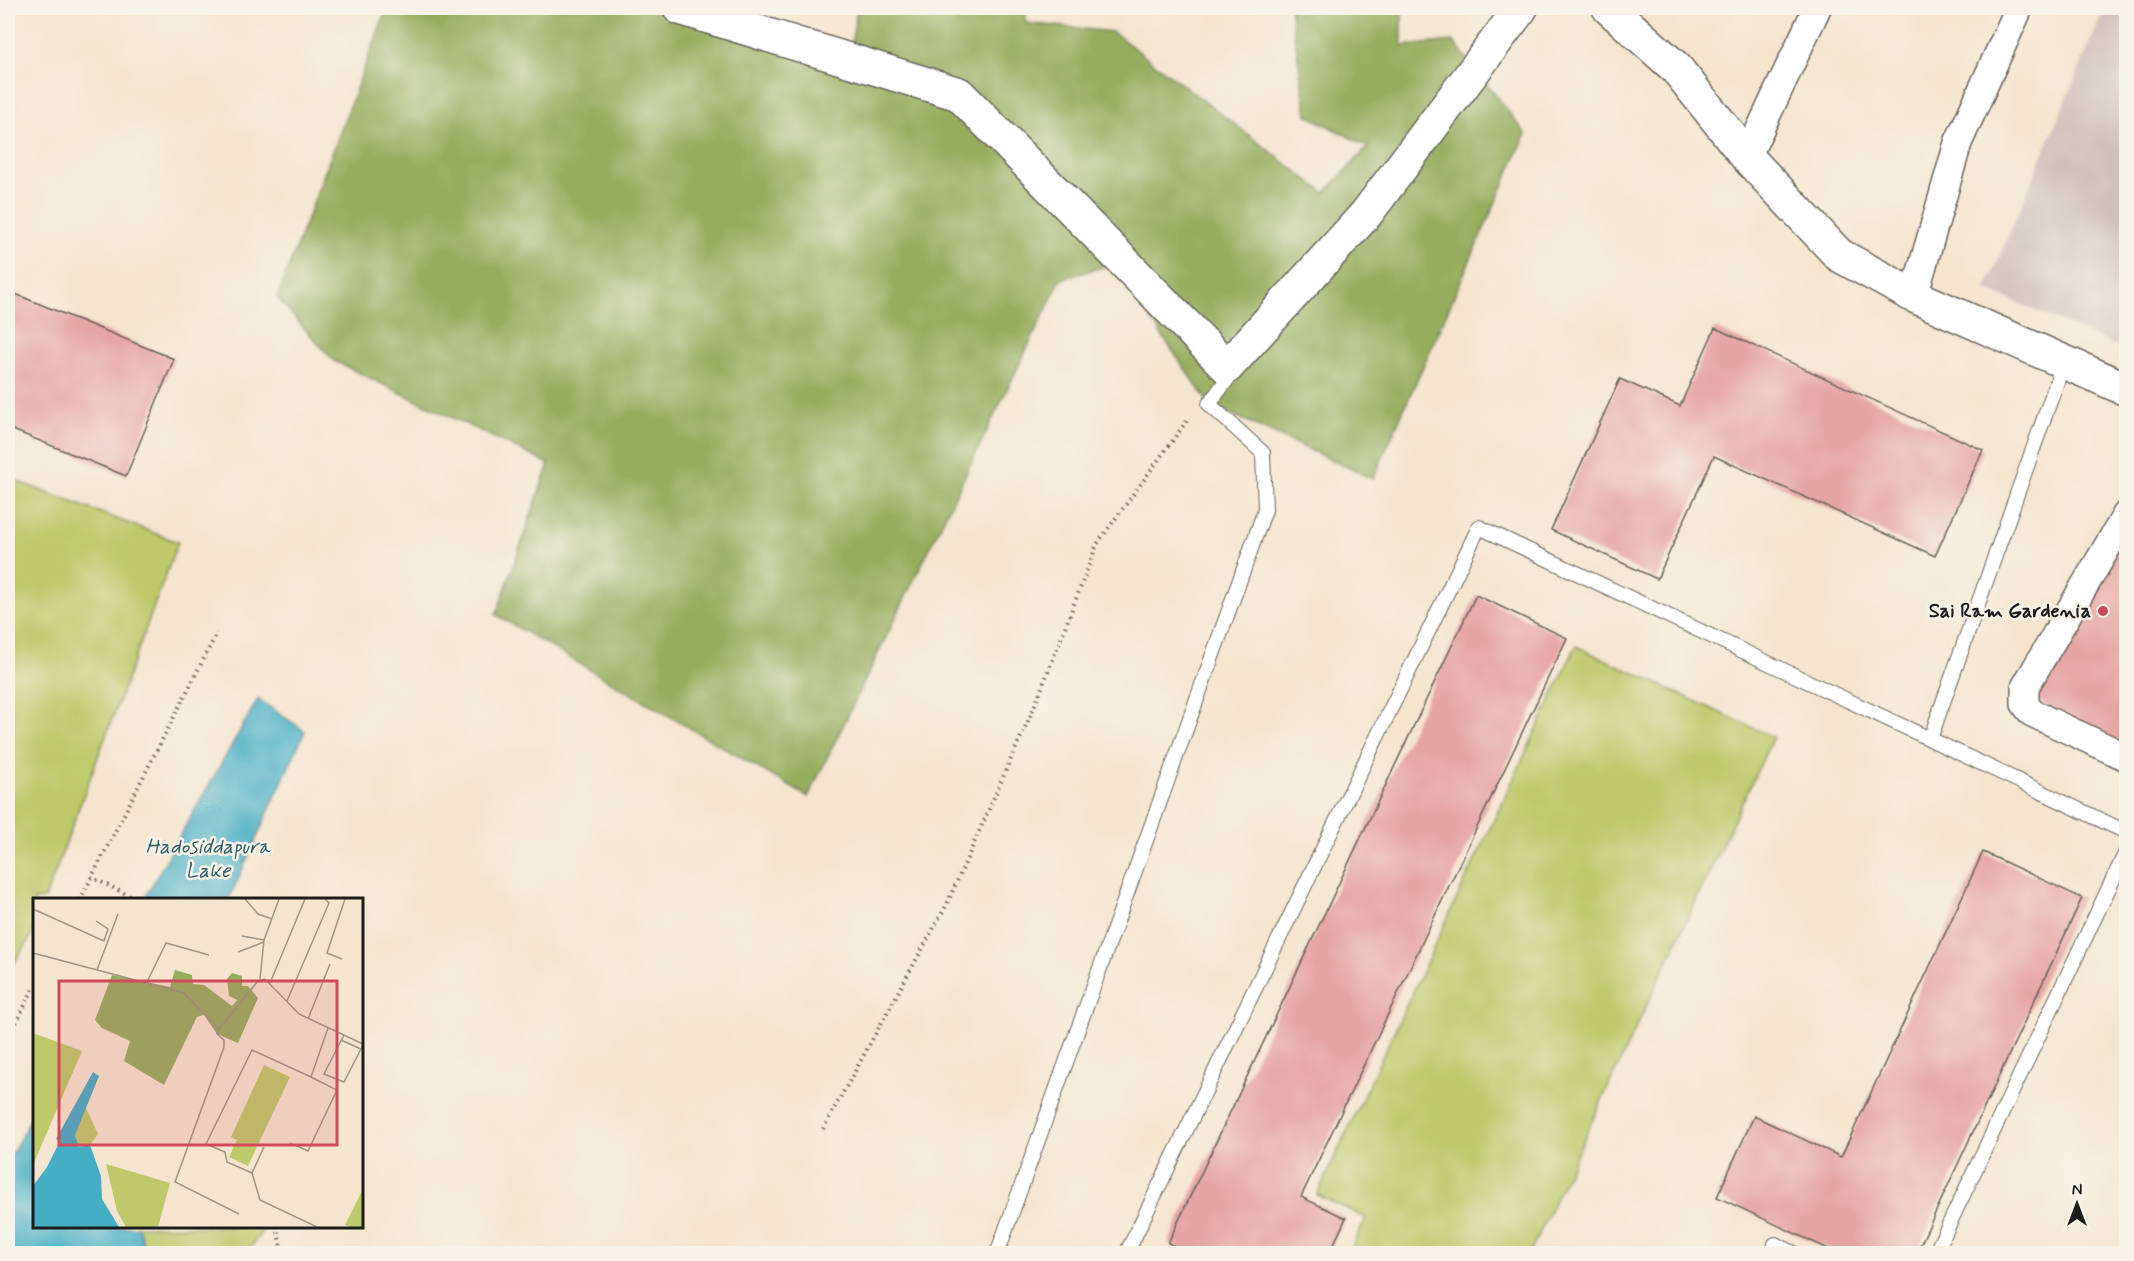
<svg xmlns="http://www.w3.org/2000/svg" width="2134" height="1261" font-family="Mynerve,sans-serif">
  <rect width="100%" height="100%" fill="#f7f3e8"/>
  <filter id="ink" filterUnits="userSpaceOnUse"><feTurbulence type="fractalNoise" baseFrequency=".0167" numOctaves="2"/><feDisplacementMap in="SourceGraphic" scale="12" xChannelSelector="R" yChannelSelector="G"/><feConvolveMatrix kernelMatrix="1 2 1 2 8 2 1 2 1" color-interpolation-filters="sRGB"/></filter>
  <filter id="wash" filterUnits="userSpaceOnUse"><feTurbulence type="fractalNoise" baseFrequency=".008" numOctaves="4" result="noise"/><feDisplacementMap in="SourceGraphic" scale="24" xChannelSelector="R" yChannelSelector="G"/><feGaussianBlur stdDeviation="1.35" result="paint"/><feColorMatrix in="noise" values="0 0 0 0 0 0 0 0 0 0 0 0 0 0 0 0 0 1.4 0 .05"/><feComposite in="paint" operator="in"/></filter>
  <g filter="url(#wash)">
    <rect width="100%" height="100%" fill="#f5e5cf"/>
    <path fill="#d0c0bc" d="M 2105,8 L 2126,8 L 2126,350 L 1986,289 Z"/>
    <path fill="#bdc96a" stroke="#6c7243" stroke-width="1.5" d="M 8,478 L 178,542 L 45,899 L 34,900 L 34,928 L 31,937 L 8,973 Z
      M 1576,646 L 1773,737 L 1530,1253 L 1349,1253 L 1366,1218 L 1317,1195 Z
      M 138,1227 L 138,1226 L 265,1227 L 246,1254 L 146,1253 Z"/>
    <path fill="#96ad5e" stroke="#59643d" stroke-width="1.5" d="M 387,8 L 664,8 L 851,46 L 857,8 L 1025,8 L 1026,23 L 1113,32 L 1325,193 L 1368,147 L 1307,115 L 1290,8 L 1402,8 L 1402,46 L 1453,41 L 1526,134 L 1373,479 L 1209,404 L 1113,264 L 1061,279 L 808,797 L 496,615 L 549,464 L 334,361 L 277,298 Z"/>
    <path fill="#45adc4" stroke="#306470" stroke-width="1.5" d="M 258,699 L 305,731 L 229,899 L 144,899 Z
      M 34,1112 L 34,1226 L 138,1227 L 146,1253 L 8,1253 L 8,1161 Z"/>
    <g id="blocks">
      <path fill="#e6a4a3" d="M 8,291 L 174,359 L 126,476 L 8,428 Z
        M 1715,328 L 1983,450 L 1935,556 L 1714,456 L 1657,579 L 1551,530 L 1620,379 L 1680,406 Z
        M 2126,523 L 2126,748 L 2034,699 Z
        M 1476,595 L 1567,638 L 1301,1197 L 1346,1218 L 1329,1254 L 1191,1254 L 1168,1243 Z
        M 1983,852 L 2082,898 L 1916,1254 L 1839,1254 L 1717,1197 L 1754,1116 L 1841,1157 Z"/>
    </g>
  </g>
  <g filter="url(#ink)">
    <use href="#blocks" fill-opacity="0" stroke="#68625b" stroke-width="1.5"/>
    <g fill="none" stroke-linecap="round" stroke-linejoin="round">
      <defs>
        <path id="service" d="M 1930,739 L 2126,832
          M 1775,1244 L 1796,1254
          M 997,1254 L 1265,510 L 1263,453 L 1209,404 L 1229,377 L 1230,367
          M 1137,1254 L 1128,1250 L 1479,527 L 1930,739 L 2064,362
          M 1935,1254 L 2126,852"/>
        <path id="minor" d="M 1747,157 L 1817,8
          M 1914,296 L 1958,143 L 2019,8
          M 2126,515 L 2025,687 L 2025,704 L 2032,713 L 2126,757"/>
        <path id="tertiary" d="M 680,8 L 959,94 L 1227,367 L 1366,214 L 1521,8
          M 1609,8 L 1676,68 L 1747,157 L 1839,255 L 1914,296 L 2126,389"/>
      </defs>
      <use href="#service" stroke="#68625b" stroke-width="16"/>
      <use href="#minor" stroke="#68625b" stroke-width="30"/>
      <use href="#tertiary" stroke="#68625b" stroke-width="36"/>
      <path stroke="#68625b" stroke-width="4" stroke-dasharray="1.5 4.5" stroke-linecap="butt" d="M 91,877 L 138,900
        M 80,900 L 217,633
        M 8,1039 L 34,987
        M 823,1129 L 947,904 L 1038,698 L 1097,544 L 1189,418
        M 277,1226 L 282,1254"/>
      <use href="#service" stroke="#fff" stroke-width="14"/>
      <use href="#minor" stroke="#fff" stroke-width="27"/>
      <use href="#tertiary" stroke="#fff" stroke-width="33"/>
    </g>
  </g>
  <circle fill="#d1495b" stroke="#f7f3e8" stroke-width="2" cx="2103" cy="611" r="6"/>
  <g text-anchor="middle" dominant-baseline="central" stroke-width="5" stroke-linejoin="round" paint-order="stroke">
    <g font-size="20" font-weight="bold" fill="#1c1c1c" stroke="#f7f3e8" text-anchor="end">
      <text x="2091" y="611">Sai Ram Gardenia</text>
    </g>
    <g font-size="21" font-style="italic" fill="#2e5d68" stroke="#f7f3e8">
      <text x="208" y="847">Hadosiddapura<tspan x="208" dy="24">Lake</tspan></text>
    </g>
  </g>
  <g transform="translate(33 898)">
    <rect width="330" height="330" fill="#f5e5cf"/>
    <path d="M 0,135 L 49,153 L 0,267 ZM 231,167 L 257,179 L 215,268 L 196,259 L 204,242 L 198,239 ZM 52,208 L 65,236 L 57,247 L 45,249 L 42,237 ZM 73,266 L 137,285 L 125,329 L 93,329 L 84,313 ZM 330,291 L 330,329 L 317,329 L 312,327 Z" fill="#bdc96a"/>
    <path d="M 142,72 L 159,77 L 160,86 L 171,87 L 199,108 L 204,102 L 196,98 L 194,81 L 199,75 L 209,78 L 209,88 L 215,88 L 225,100 L 205,145 L 184,136 L 171,117 L 164,119 L 131,187 L 91,163 L 97,143 L 69,130 L 62,122 L 79,77 L 137,89 Z" fill="#96ad5e"/>
    <path d="M 60,174 L 66,178 L 42,237 L 46,249 L 57,247 L 68,278 L 69,301 L 86,329 L 0,329 L 0,288 L 14,269 L 27,243 L 23,241 Z" fill="#45adc4"/>
    <path fill="none" stroke="#9e9587" stroke-width="1.5" d="M 212,1 L 225,16 L 239,21M 0,11 L 71,43 L 75,31 L 63,23M 209,38 L 231,42M 205,54 L 231,44M 0,55 L 151,95 L 186,131 L 225,83 L 232,81 L 266,116 L 330,146M 309,61 L 294,55 L 312,1M 64,72 L 85,16M 227,81 L 231,42 L 246,1M 114,84 L 133,45 L 176,57M 237,85 L 272,1M 254,103 L 296,5 L 292,1M 275,121 L 297,66M 186,130 L 184,136 L 191,142 L 191,149 L 142,284 L 206,316M 311,137 L 291,176 L 311,184 L 330,147M 308,142 L 328,151M 257,245 L 275,253 L 304,192 L 278,179M 231,249 L 219,275 L 227,302 L 284,329M 219,275 L 194,264 L 192,254 L 173,246 L 219,152 L 278,179 L 295,130"/>
    <path fill="#d1495b" fill-opacity="0.15" stroke="#d1495b" stroke-width="3" d="M 26,83 L 304,83 L 304,247 L 26,247 Z"/>
    <rect width="330" height="330" fill="none" stroke="#1c1c1c" stroke-width="3"/>
  </g>
  <rect width="2134" height="1261" fill="none" stroke="#f7f3e8" stroke-width="30"/>
  <g transform="translate(2077 1204)" stroke="#f7f3e8" stroke-width="4.5" paint-order="stroke">
  <path d="M0-4.5L10 22L0 15L-10 22Z" fill="#1c1c1c"/>
  <text y="-9" font-size="16" font-weight="bold" text-anchor="middle" fill="#1c1c1c">N</text>
  </g>
</svg>
